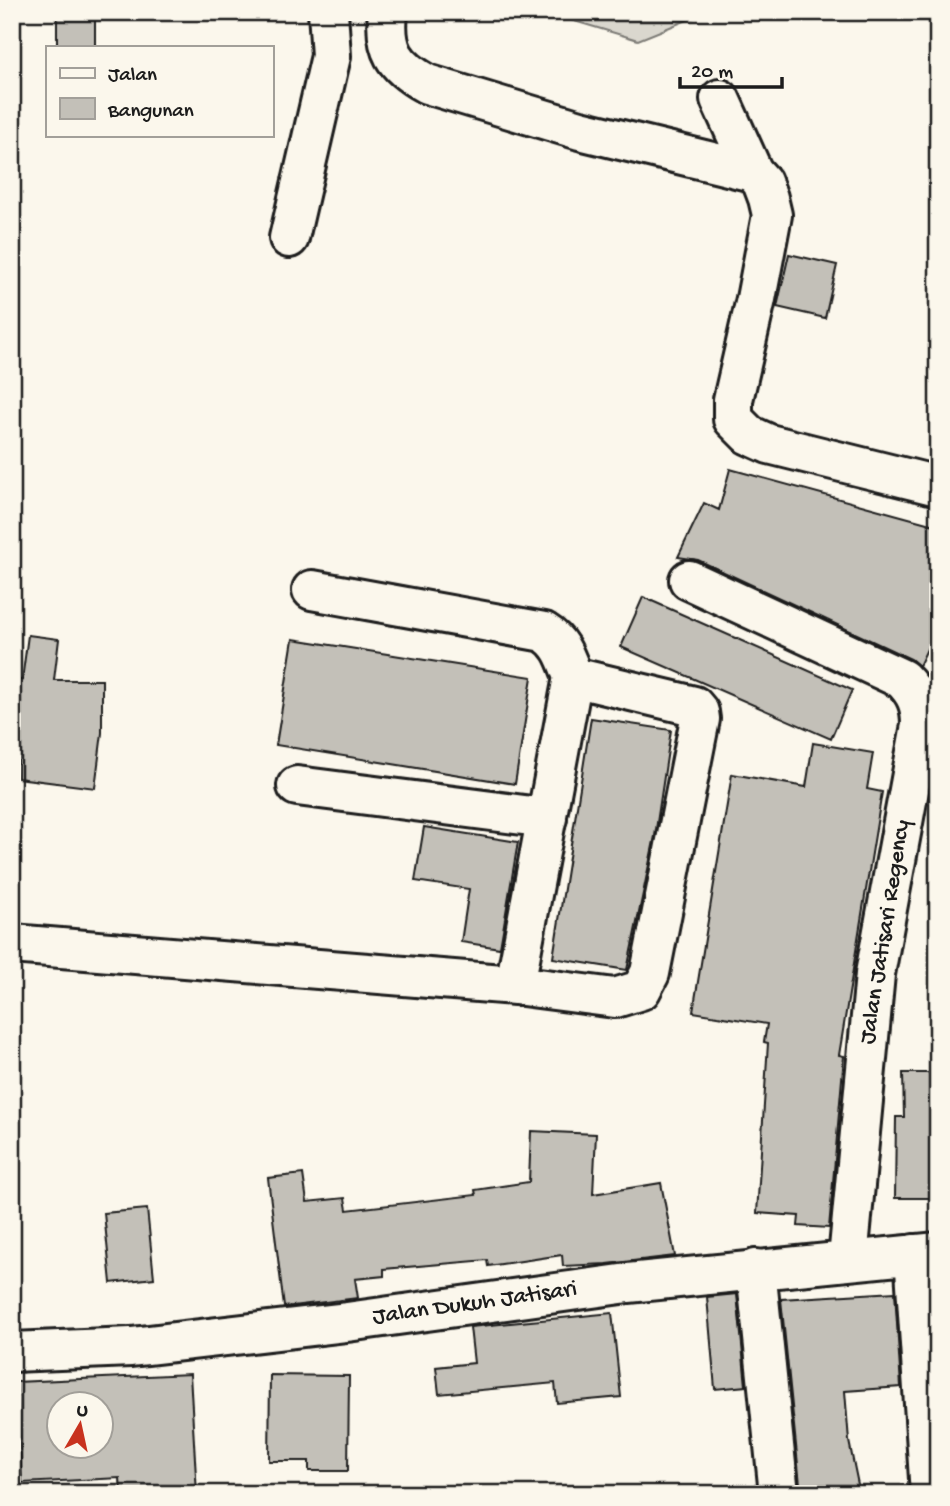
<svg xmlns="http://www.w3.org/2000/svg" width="950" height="1506" font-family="'Gochi Hand',sans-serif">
  <rect width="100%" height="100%" fill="#fbf7ec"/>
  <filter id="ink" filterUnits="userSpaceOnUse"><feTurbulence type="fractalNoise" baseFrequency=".0143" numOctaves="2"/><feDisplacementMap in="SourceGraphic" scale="14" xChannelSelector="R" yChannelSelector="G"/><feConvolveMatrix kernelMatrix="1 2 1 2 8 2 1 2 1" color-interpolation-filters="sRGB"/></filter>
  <g filter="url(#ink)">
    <path fill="#dad7ce" stroke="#7b7a75" stroke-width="2" d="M 544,12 L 707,12 L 638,40 Z"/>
    <path fill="#c3c0b8" stroke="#1c1c1c" stroke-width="2" fill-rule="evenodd" d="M 57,12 L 95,12 L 95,47 L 57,47 Z
      M 789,254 L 837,265 L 825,318 L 777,307 Z
      M 730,469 L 938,526 L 938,626 L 919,666 L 911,659 L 698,560 L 678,557 L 704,503 L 719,510 Z
      M 643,597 L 852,690 L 831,739 L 621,647 Z
      M 28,635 L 59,639 L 54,680 L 102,680 L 102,733 L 95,788 L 18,778 L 19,680 L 22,680 Z
      M 293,639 L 532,677 L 515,784 L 276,745 Z
      M 591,718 L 671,730 L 655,836 L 627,970 L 553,958 Z
      M 813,743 L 873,753 L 867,789 L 882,792 L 839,1055 L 844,1056 L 829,1228 L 798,1226 L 799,1216 L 757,1213 L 768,1043 L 764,1042 L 767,1024 L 693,1012 L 732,774 L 806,787 Z
      M 424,827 L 518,842 L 500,948 L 461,942 L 469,889 L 415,881 Z
      M 903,1073 L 938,1073 L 938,1198 L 895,1198 L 896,1117 L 904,1117 Z
      M 531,1131 L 596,1134 L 593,1194 L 661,1183 L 675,1256 L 607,1264 L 563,1266 L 562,1255 L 488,1266 L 487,1260 L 384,1269 L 384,1276 L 355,1279 L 358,1298 L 284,1307 L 268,1178 L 303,1174 L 307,1202 L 345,1198 L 347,1210 L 476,1195 L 475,1190 L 529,1182 Z
      M 147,1209 L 154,1278 L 111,1283 L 104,1213 Z
      M 895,1292 L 901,1387 L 845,1391 L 849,1441 L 860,1494 L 801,1494 L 781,1299 Z
      M 737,1294 L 746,1386 L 715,1389 L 707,1297 Z
      M 612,1313 L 621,1397 L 557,1403 L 555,1383 L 439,1394 L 436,1367 L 474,1363 L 470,1327 Z
      M 190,1374 L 197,1494 L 121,1494 L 120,1478 L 22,1483 L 16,1382 ZM 60,1404 L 102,1404 L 102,1446 L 60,1446 Z
      M 270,1375 L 349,1376 L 348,1471 L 309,1471 L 309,1461 L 269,1461 Z"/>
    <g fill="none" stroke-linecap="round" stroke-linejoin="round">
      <defs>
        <path id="minor" d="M 388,12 C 384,50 394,66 427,84 L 580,130 L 753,172 L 762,182 L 768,198 L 772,215 L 756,299 L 733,400 L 733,419 L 749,435 L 769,444 L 938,486
          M 720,99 L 753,172
          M 289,238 L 331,56 L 328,12
          M 689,580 L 902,679 C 916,693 921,705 921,725 L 875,974 L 848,1259
          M 312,590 L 544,632 C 562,643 566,659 573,677 L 515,985
          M 297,786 L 547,818
          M 12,944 L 515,985 L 615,998 L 641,990 L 650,973 L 700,719 L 699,712 L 694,706 L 573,677
          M 914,1254 L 930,1494
          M 756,1269 L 779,1494
          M 12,1352 L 131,1347 L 347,1322 L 628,1283 L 938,1252"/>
      </defs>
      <use href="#minor" stroke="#1c1c1c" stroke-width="44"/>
      <use href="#minor" stroke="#fbf7ec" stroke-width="38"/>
    </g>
  </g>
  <g text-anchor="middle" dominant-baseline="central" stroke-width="5" stroke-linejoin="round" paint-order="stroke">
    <g font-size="24" fill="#1c1c1c" stroke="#fbf7ec">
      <text transform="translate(886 932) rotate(-81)">Jalan Jatisari Regency</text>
      <text transform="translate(475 1304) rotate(-8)">Jalan Dukuh Jatisari</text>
    </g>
  </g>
  <rect width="950" height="1506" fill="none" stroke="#fbf7ec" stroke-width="42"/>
  <rect x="21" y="21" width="908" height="1464" fill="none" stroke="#1c1c1c" stroke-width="2.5" filter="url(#ink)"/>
  <rect x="46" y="46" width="228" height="91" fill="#fbf7ec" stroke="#a29f99" stroke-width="2"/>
  <rect x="60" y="68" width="35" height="10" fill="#fbf7ec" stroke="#a29f99" stroke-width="2"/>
  <text x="108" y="80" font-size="21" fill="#1c1c1c">Jalan</text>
  <rect x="60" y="98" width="35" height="21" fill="#c3c0b8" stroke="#a29f99" stroke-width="2"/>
  <text x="108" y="116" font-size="21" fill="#1c1c1c">Bangunan</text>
  <g transform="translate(80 1425) rotate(9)"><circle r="33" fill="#fbf7ec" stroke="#a29f99" stroke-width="2"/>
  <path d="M0-5L12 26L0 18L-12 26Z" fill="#c8321e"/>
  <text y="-10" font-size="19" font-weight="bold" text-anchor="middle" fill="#1c1c1c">U</text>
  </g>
  <path d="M680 77v10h102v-10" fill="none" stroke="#1c1c1c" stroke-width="3.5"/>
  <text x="691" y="77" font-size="21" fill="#1c1c1c" stroke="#fbf7ec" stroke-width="5" paint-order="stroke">20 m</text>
</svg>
